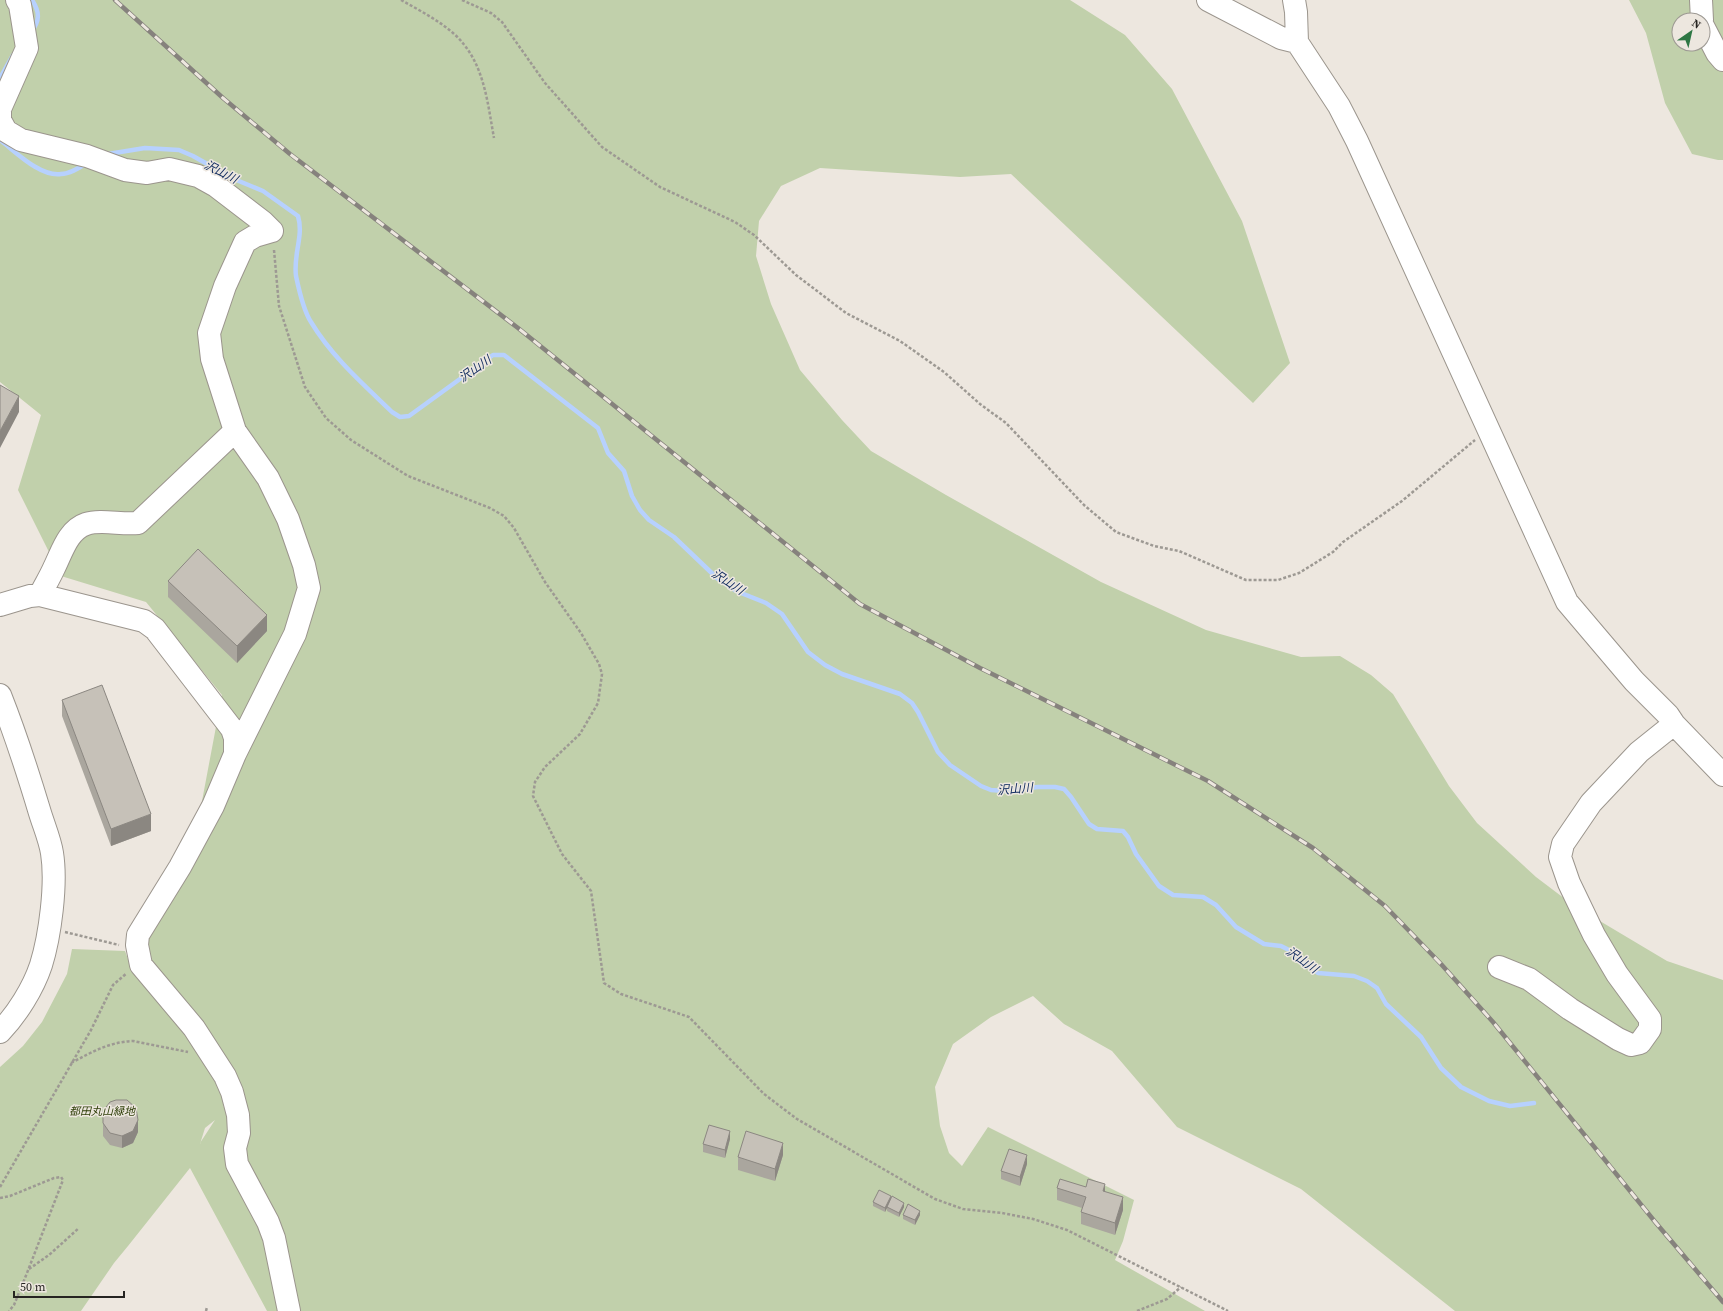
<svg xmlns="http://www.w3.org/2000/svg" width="1723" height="1311" font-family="'Source Serif 4','Noto Sans JP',serif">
  <rect width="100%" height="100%" fill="#ede7df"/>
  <path fill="#c1d0ab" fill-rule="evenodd" d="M 0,0 L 1070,0 L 1125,35 L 1172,89 L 1242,221 L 1290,363 L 1253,403 L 1011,174 L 960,177 L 820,168 L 781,186 L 759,221 L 756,256 L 771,304 L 800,370 L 842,420 L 871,451 L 946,495 L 1101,582 L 1206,630 L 1301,657 L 1340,656 L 1371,675 L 1393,694 L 1449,786 L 1477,823 L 1536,877 L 1573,905 L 1667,961 L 1723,980 L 1723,1311 L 1455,1311 L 1301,1189 L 1177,1127 L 1112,1051 L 1064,1024 L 1033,996 L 991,1017 L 953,1044 L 935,1087 L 940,1126 L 949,1153 L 962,1166 L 988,1127 L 1134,1200 L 1123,1241 L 1115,1260 L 1205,1311 L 267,1311 L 190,1168 L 128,1246 L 114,1263 L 81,1311 L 0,1311 L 0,1067 L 23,1046 L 42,1022 L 67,974 L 72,949 L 125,951 L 132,970 L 135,975 L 211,1065 L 224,1102 L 223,1107 L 236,1087 L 211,1034 L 155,982 L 139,939 L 199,817 L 222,695 L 146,602 L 61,576 L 18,490 L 41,415 L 0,382 ZM 215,1120 L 200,1143 L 200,1144 L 205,1128 Z
    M 1629,0 L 1723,0 L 1723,160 L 1718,160 L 1692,154 L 1665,103 L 1646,33 ZM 1679,20 L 1703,20 L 1703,44 L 1679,44 Z"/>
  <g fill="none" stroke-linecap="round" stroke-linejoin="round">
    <path stroke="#b7d1fe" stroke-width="4.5" d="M 31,32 C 40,21 40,12 32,0
      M 0,78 L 13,55
      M 0,140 C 16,152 40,177 61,174 C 70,174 79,168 87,163
      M 108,154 L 145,148 L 179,150 L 193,156 L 234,179 L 263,191 L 298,216 C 304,236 293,254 296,276 C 299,290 303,310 311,322 C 332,357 363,384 392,412 L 400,417 L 409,416 L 493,355 L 504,355 L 598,428 L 608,453 L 624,471 L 632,496 L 640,510 L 649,520 L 674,537 L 718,579 L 736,591 L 766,603 L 782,614 L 808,652 L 825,665 L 842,674 L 900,694 L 912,703 L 918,712 L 938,752 L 950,765 L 981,786 L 991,790 L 1004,791 L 1038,787 L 1055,787 L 1064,789 L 1071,797 L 1089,824 L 1097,829 L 1123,831 L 1128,837 L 1136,854 L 1159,886 L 1173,895 L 1203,897 L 1216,905 L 1236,927 L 1264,944 L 1281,946 L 1293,952 L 1304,963 L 1318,973 L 1354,976 L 1367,981 L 1377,988 L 1386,1004 L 1421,1037 L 1441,1068 L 1461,1087 L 1489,1101 L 1510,1106 L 1534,1103"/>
    <defs>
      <path id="minor" d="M 17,0 L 20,5 L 27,48 L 0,109 L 0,120 L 6,131 L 21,140 L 87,156 L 125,170 L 147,173 L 169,169 L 198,176 L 216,186 L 263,222 L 272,231
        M 1208,0 L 1281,38 L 1297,42 L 1339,106 L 1357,141 L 1567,602 L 1634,681 L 1668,715 L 1674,724 L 1723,775
        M 1294,0 L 1296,12 L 1297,42
        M 1701,0 L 1702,20
        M 1703,26 L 1717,53 L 1723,60
        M 272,231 L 255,236 L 245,242 L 225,286 L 209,333 L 212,359 L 235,431 L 268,478 L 288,519 L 304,565 L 309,588 L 295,634 L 235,754 L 213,806 L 180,867 L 138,935 L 137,945 L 141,965 L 194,1028 L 225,1076 L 232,1092 L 238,1115 L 239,1133 L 235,1148 L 237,1164 L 268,1222 L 274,1238 L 289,1311
        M 40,595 C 45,585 50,577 54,568 C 62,552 68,530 86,524 C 101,519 122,525 138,523 L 235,431
        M 0,605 L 30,596 L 40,595 L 144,621 L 155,629 L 232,729 L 235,738 L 235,754
        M 0,695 C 15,733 28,773 40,813 C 44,826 50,840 52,853 C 57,884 50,936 41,965 C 33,989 17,1014 0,1032
        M 1499,967 L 1529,979 L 1570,1009 L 1618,1039 L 1631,1045 L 1640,1043 L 1650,1029 L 1650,1019 L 1617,974 L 1594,935 L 1569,883 L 1560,857 L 1563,844 L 1591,803 L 1639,752 L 1674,724"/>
    </defs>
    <use href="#minor" stroke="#9b958d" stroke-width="24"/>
    <path stroke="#9d9993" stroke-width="2.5" stroke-dasharray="3 2" stroke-linecap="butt" d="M 401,0 C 419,10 438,20 453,33 C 484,60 487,100 494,138
      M 462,0 L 491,13 L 502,22 L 545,83 L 602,147 L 660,187 L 735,222 L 754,235 L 796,275 L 846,313 L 900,341 L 944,372 L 980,404 L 1006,423 L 1084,505 L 1116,532 L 1154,546 L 1179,551 L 1246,580 L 1278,580 L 1299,573 L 1333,552 L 1343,542 L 1402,501 L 1475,440
      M 274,250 L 279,306 L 305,387 L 326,418 L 351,440 L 408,476 L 490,508 L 504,516 L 514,528 L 545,582 L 581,633 L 599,664 L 602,674 L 598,703 L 580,734 L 545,767 L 535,782 L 533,796 L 562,854 L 591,891 L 604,983 L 621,994 L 689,1017 L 764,1094 L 797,1119 L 935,1199 L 963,1209 L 1002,1213 L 1033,1219 L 1067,1230 L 1228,1311
      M 65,932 L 119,945
      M 71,1063 C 92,1052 109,1042 133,1041 L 188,1052
      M 0,1187 L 91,1030 L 113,985 L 127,973
      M 0,1198 L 10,1196 L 54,1178 L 61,1177 L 63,1180 L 27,1273 L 14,1305 L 9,1311
      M 29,1269 L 49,1255 L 79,1228
      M 206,1311 L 207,1307
      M 1137,1311 L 1167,1299 L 1181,1287"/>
    <use href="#minor" stroke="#fff" stroke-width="22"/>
    <defs>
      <path id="rail" d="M 115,0 L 223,98 L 290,154 L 518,328 L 860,604 L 980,668 L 1208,781 L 1313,848 L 1385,906 L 1441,964 L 1493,1022 L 1656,1223 L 1723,1302"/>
    </defs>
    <use href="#rail" stroke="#86827d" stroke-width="4.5"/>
    <use href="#rail" stroke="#ede7df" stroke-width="3" stroke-dasharray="9" stroke-linecap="butt"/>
  </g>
  <path fill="#aaa69e" d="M 168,581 L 267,631 L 237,663 L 168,597 Z
    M 62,700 L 151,831 L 111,846 L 62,716 Z
    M 103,1111 L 138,1132 L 133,1143 L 122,1148 L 110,1145 L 103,1136 Z
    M 730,1139 L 725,1158 L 703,1152 L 703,1144 Z
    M 783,1155 L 775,1181 L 738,1170 L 738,1157 Z
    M 1027,1164 L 1020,1186 L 1001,1179 L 1001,1171 Z
    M 1086,1187 L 1105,1191 L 1123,1210 L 1115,1235 L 1081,1224 L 1081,1212 L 1082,1208 L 1057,1200 L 1057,1188 Z
    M 891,1199 L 904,1207 L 899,1217 L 887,1211 L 887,1208 L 885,1212 L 873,1206 L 873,1202 Z
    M 903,1215 L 920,1215 L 915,1225 L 903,1219 Z"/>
  <path fill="#8b8781" d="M 19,396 L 19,412 L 0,448 L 0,431 Z
    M 267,615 L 267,631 L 237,663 L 237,646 Z
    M 151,814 L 151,831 L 111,846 L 111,829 Z
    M 138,1120 L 138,1132 L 133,1143 L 122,1148 L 122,1136 Z
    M 730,1131 L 730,1139 L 725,1158 L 725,1150 Z
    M 783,1143 L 783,1155 L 775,1181 L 775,1169 Z
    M 1027,1155 L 1027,1164 L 1020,1186 L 1020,1177 Z
    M 1105,1184 L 1105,1196 L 1103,1191 Z
    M 891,1196 L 891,1200 L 885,1212 L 885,1208 Z
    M 1123,1197 L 1123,1210 L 1115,1235 L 1115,1223 Z
    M 904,1203 L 904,1207 L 899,1217 L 899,1213 Z
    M 920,1211 L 920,1215 L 915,1225 L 915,1220 Z"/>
  <path fill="#c6c1b8" stroke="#8b8781" d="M 0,385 L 19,396 L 0,431 Z
    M 198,549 L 267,615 L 237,646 L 168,581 Z
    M 102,685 L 151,814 L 111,829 L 62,700 Z
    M 116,1100 L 127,1100 L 136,1108 L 138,1120 L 133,1131 L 122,1136 L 110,1133 L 103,1123 L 103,1111 L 110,1102 Z
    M 709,1125 L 730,1131 L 725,1150 L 703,1144 Z
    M 746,1131 L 783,1143 L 775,1169 L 738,1157 Z
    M 1009,1149 L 1027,1155 L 1020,1177 L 1001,1171 Z
    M 1060,1179 L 1086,1187 L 1088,1179 L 1105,1184 L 1103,1191 L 1123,1197 L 1115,1223 L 1081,1212 L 1086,1197 L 1057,1188 Z
    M 879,1190 L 891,1196 L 885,1208 L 873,1202 Z
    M 892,1196 L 904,1203 L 899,1213 L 887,1207 Z
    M 908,1204 L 920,1211 L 915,1220 L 903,1215 Z"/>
  <g text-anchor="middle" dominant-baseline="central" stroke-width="3" stroke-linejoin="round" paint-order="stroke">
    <g font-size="11" font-style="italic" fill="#2f3f09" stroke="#ede7df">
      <text x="102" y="1111">都田丸山緑地</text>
    </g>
    <g font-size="12" font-style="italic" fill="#0e2a5e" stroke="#ede7df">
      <text transform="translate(221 172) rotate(27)">沢山川</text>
      <text transform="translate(475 369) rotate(-35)">沢山川</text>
      <text transform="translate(728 582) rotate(33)">沢山川</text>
      <text transform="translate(1015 789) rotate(-5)">沢山川</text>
      <text transform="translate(1302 960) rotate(35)">沢山川</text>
    </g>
  </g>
  <g transform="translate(1691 32) rotate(34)"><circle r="19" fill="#ede7df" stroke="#9d9993"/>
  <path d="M0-3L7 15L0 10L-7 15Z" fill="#2e7744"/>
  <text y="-6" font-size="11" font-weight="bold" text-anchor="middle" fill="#262421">N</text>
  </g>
  <path d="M14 1291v6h110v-6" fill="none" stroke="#262421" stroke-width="2"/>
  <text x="20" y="1291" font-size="12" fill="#262421" stroke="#ede7df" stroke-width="3" paint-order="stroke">50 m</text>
</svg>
